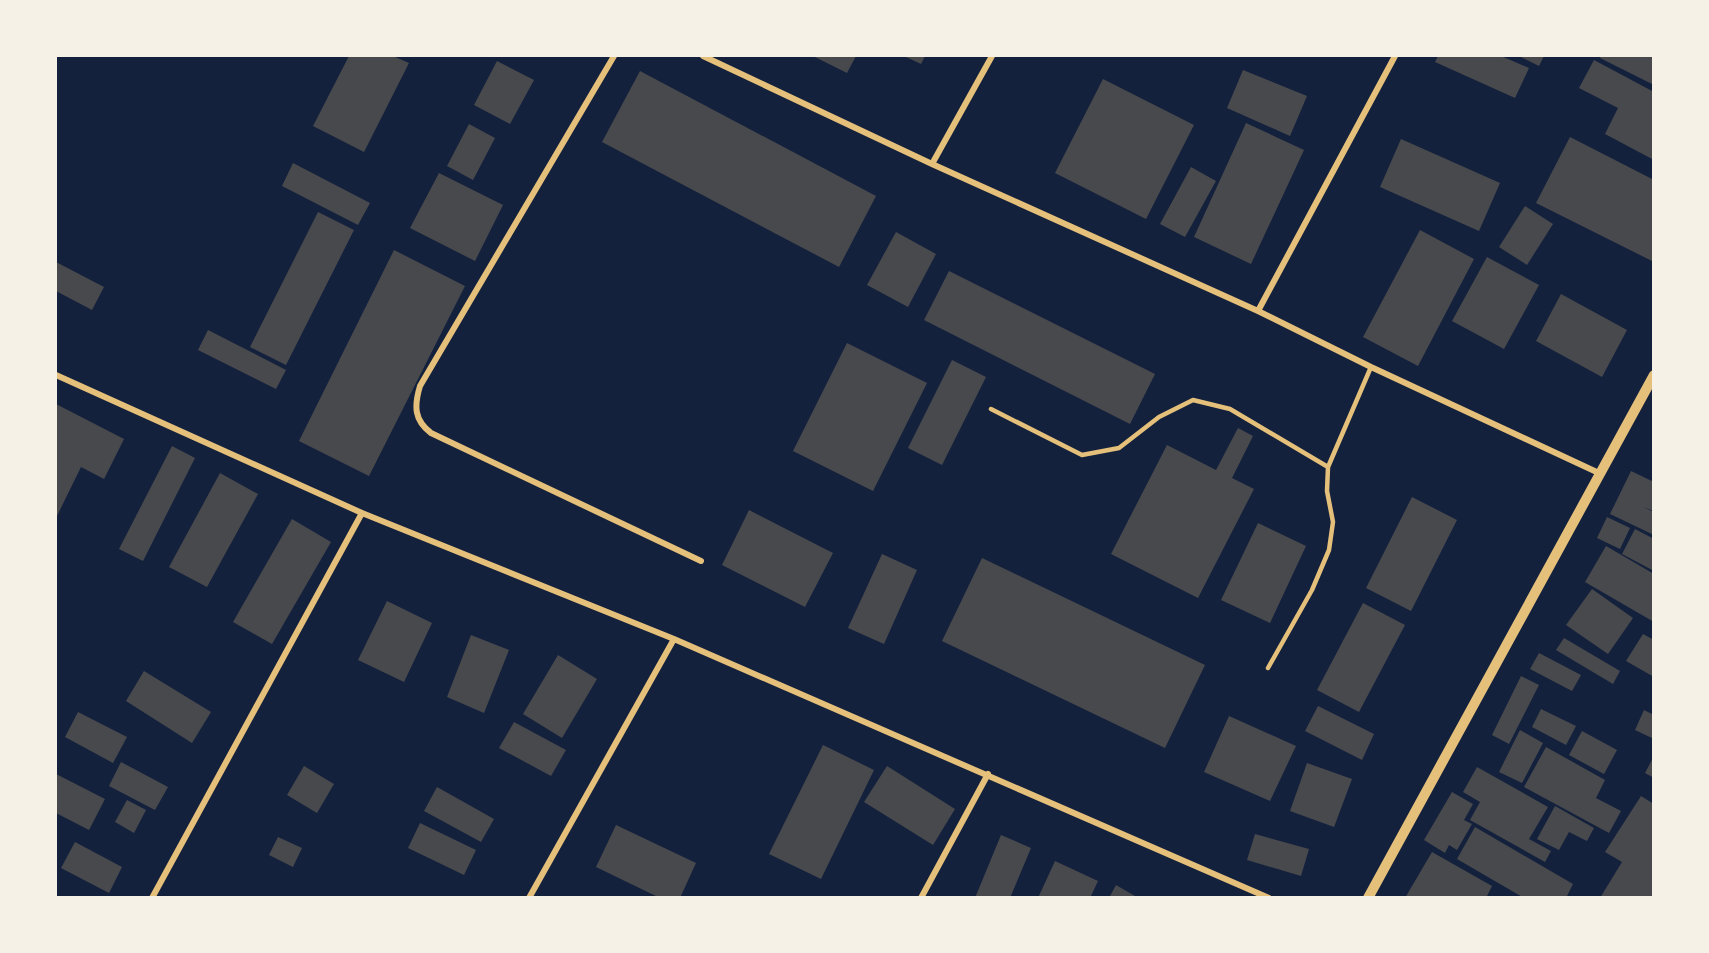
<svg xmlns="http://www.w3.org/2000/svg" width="1709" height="953" font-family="'Fira Sans Condensed',sans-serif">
  <rect width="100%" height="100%" fill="#14213d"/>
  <path fill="#48494c" d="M 349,56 L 393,56 L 409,63 L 364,152 L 313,126 Z
    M 813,56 L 856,56 L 847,73 Z
    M 904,56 L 925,56 L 921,64 Z
    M 1438,56 L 1501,56 L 1529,68 L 1515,98 L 1435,62 Z
    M 1519,56 L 1544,56 L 1539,66 Z
    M 1601,56 L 1654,56 L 1654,85 L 1600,58 Z
    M 1594,60 L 1654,92 L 1654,160 L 1605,134 L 1618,108 L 1579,88 Z
    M 497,61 L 534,80 L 510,124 L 474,105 Z
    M 1243,70 L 1307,96 L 1290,136 L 1227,108 Z
    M 640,71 L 876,196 L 839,267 L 602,142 Z
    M 1103,79 L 1194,125 L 1146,219 L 1055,173 Z
    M 1246,123 L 1304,150 L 1251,264 L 1194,237 Z
    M 469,124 L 495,138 L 473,180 L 447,166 Z
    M 1570,137 L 1654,180 L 1654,262 L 1536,203 Z
    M 1401,139 L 1500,183 L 1479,231 L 1380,187 Z
    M 293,163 L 370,203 L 358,225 L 282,186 Z
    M 1191,167 L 1216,181 L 1185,237 L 1160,224 Z
    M 439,173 L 503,205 L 475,261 L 410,228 Z
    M 1525,206 L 1553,224 L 1527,265 L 1499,247 Z
    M 318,212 L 354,230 L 286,365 L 250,347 Z
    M 1420,230 L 1474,259 L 1418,366 L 1363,337 Z
    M 896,232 L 936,254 L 908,307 L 867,285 Z
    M 394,250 L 465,286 L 369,476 L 299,441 Z
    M 1487,257 L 1539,285 L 1504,349 L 1452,321 Z
    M 56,262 L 104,287 L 92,310 L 56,291 Z
    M 949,271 L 1155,374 L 1130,424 L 924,320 Z
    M 1561,294 L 1627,330 L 1602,377 L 1536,341 Z
    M 208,330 L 286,370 L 276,389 L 198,350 Z
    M 847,343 L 927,383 L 873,491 L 793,451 Z
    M 952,360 L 986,377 L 942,465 L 908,448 Z
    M 56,404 L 124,439 L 104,479 L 81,467 L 56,518 Z
    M 1238,428 L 1253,436 L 1232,478 L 1254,489 L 1198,598 L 1111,554 L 1167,445 L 1216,470 Z
    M 172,446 L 195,458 L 143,561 L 119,549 Z
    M 1631,471 L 1654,482 L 1654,511 L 1643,507 L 1654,512 L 1654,535 L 1610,514 Z
    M 220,473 L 258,494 L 207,587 L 169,567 Z
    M 1412,497 L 1457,520 L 1411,611 L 1366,588 Z
    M 749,510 L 833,553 L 805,607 L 722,565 Z
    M 1607,517 L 1630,528 L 1620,549 L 1597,538 Z
    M 292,519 L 331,542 L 272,644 L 233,622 Z
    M 1258,523 L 1306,546 L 1270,623 L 1221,600 Z
    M 1635,529 L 1654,539 L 1654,571 L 1622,554 Z
    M 1606,546 L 1654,574 L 1654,622 L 1585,582 Z
    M 882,554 L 917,570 L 884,644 L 848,628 Z
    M 982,558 L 1205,665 L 1165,748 L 942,641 Z
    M 1592,589 L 1633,618 L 1608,654 L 1566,625 Z
    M 387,601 L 432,623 L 404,682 L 358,660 Z
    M 1363,603 L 1405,625 L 1359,712 L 1317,690 Z
    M 1643,634 L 1654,640 L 1654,677 L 1626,661 Z
    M 471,635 L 509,650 L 484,713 L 447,697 Z
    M 1564,638 L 1620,671 L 1613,684 L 1556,650 Z
    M 1539,653 L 1581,675 L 1572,691 L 1530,669 Z
    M 558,655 L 597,679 L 562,738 L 523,714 Z
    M 144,671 L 211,712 L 192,743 L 126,701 Z
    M 1521,676 L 1539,685 L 1509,744 L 1492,735 Z
    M 1318,706 L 1374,734 L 1362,760 L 1305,731 Z
    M 1541,709 L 1576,726 L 1566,745 L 1532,727 Z
    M 1644,710 L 1654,715 L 1654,739 L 1635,730 Z
    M 78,712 L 127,737 L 113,763 L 65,737 Z
    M 1229,716 L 1296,746 L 1270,801 L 1204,772 Z
    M 514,722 L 566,750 L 551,776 L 499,748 Z
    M 1520,730 L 1543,743 L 1522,783 L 1499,772 Z
    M 1582,731 L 1617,750 L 1604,774 L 1569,755 Z
    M 823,745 L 874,770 L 821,879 L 769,854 Z
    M 1546,747 L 1605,780 L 1596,798 L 1621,811 L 1609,833 L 1524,787 Z
    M 1654,756 L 1654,778 L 1645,773 Z
    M 121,762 L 168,787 L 155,810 L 109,786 Z
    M 1307,763 L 1352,779 L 1334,827 L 1290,811 Z
    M 304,766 L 334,784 L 317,813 L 287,795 Z
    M 887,766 L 955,809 L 933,845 L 864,802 Z
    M 1477,767 L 1548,807 L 1529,839 L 1551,851 L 1545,862 L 1470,820 L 1480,802 L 1463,792 Z
    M 56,774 L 105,799 L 89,830 L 56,813 Z
    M 437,787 L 494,819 L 481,842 L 424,811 Z
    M 1452,792 L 1473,804 L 1464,820 L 1472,824 L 1457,850 L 1449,845 L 1445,853 L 1424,840 Z
    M 1641,796 L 1654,804 L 1654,898 L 1600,898 L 1622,862 L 1605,852 Z
    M 127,800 L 146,810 L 134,833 L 115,822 Z
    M 1555,806 L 1594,828 L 1587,841 L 1569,832 L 1559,850 L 1537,839 Z
    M 420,823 L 476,850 L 464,875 L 408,848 Z
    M 616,825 L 696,863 L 680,898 L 660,898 L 596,867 Z
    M 1475,827 L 1573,884 L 1566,898 L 1524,898 L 1457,859 Z
    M 1255,834 L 1309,849 L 1301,876 L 1247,860 Z
    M 1001,835 L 1031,848 L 1010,898 L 975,898 Z
    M 278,837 L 302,848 L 293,867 L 269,855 Z
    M 75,842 L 122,867 L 109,893 L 61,868 Z
    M 1432,852 L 1492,886 L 1486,898 L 1405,898 Z
    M 1055,861 L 1098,881 L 1090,898 L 1038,898 Z
    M 1116,885 L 1135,896 L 1134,898 L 1109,898 Z"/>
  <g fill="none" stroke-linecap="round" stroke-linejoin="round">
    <path stroke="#e5c07b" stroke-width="4.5" d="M 991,409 L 1082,455 L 1119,448 L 1159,417 L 1193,400 L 1230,409 L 1328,467
      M 1268,668 L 1312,590 L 1329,550 L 1333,522 L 1327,491 L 1328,467 L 1371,367"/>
    <path stroke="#e5c07b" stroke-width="6" d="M 614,56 L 420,386 C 414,406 414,420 431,433 L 701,561
      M 703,56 L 932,164 L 1258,311 L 1371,367 L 1601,474
      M 932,164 L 992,56
      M 1258,311 L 1395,56
      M 56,375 L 362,513 L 674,639 L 1269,898
      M 152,898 L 362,513
      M 529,898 L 674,639
      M 921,898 L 988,774"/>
    <path stroke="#e5c07b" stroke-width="10" d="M 1368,898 L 1654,375"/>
  </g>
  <rect width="1709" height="953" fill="none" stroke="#f6f1e7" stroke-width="114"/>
</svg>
